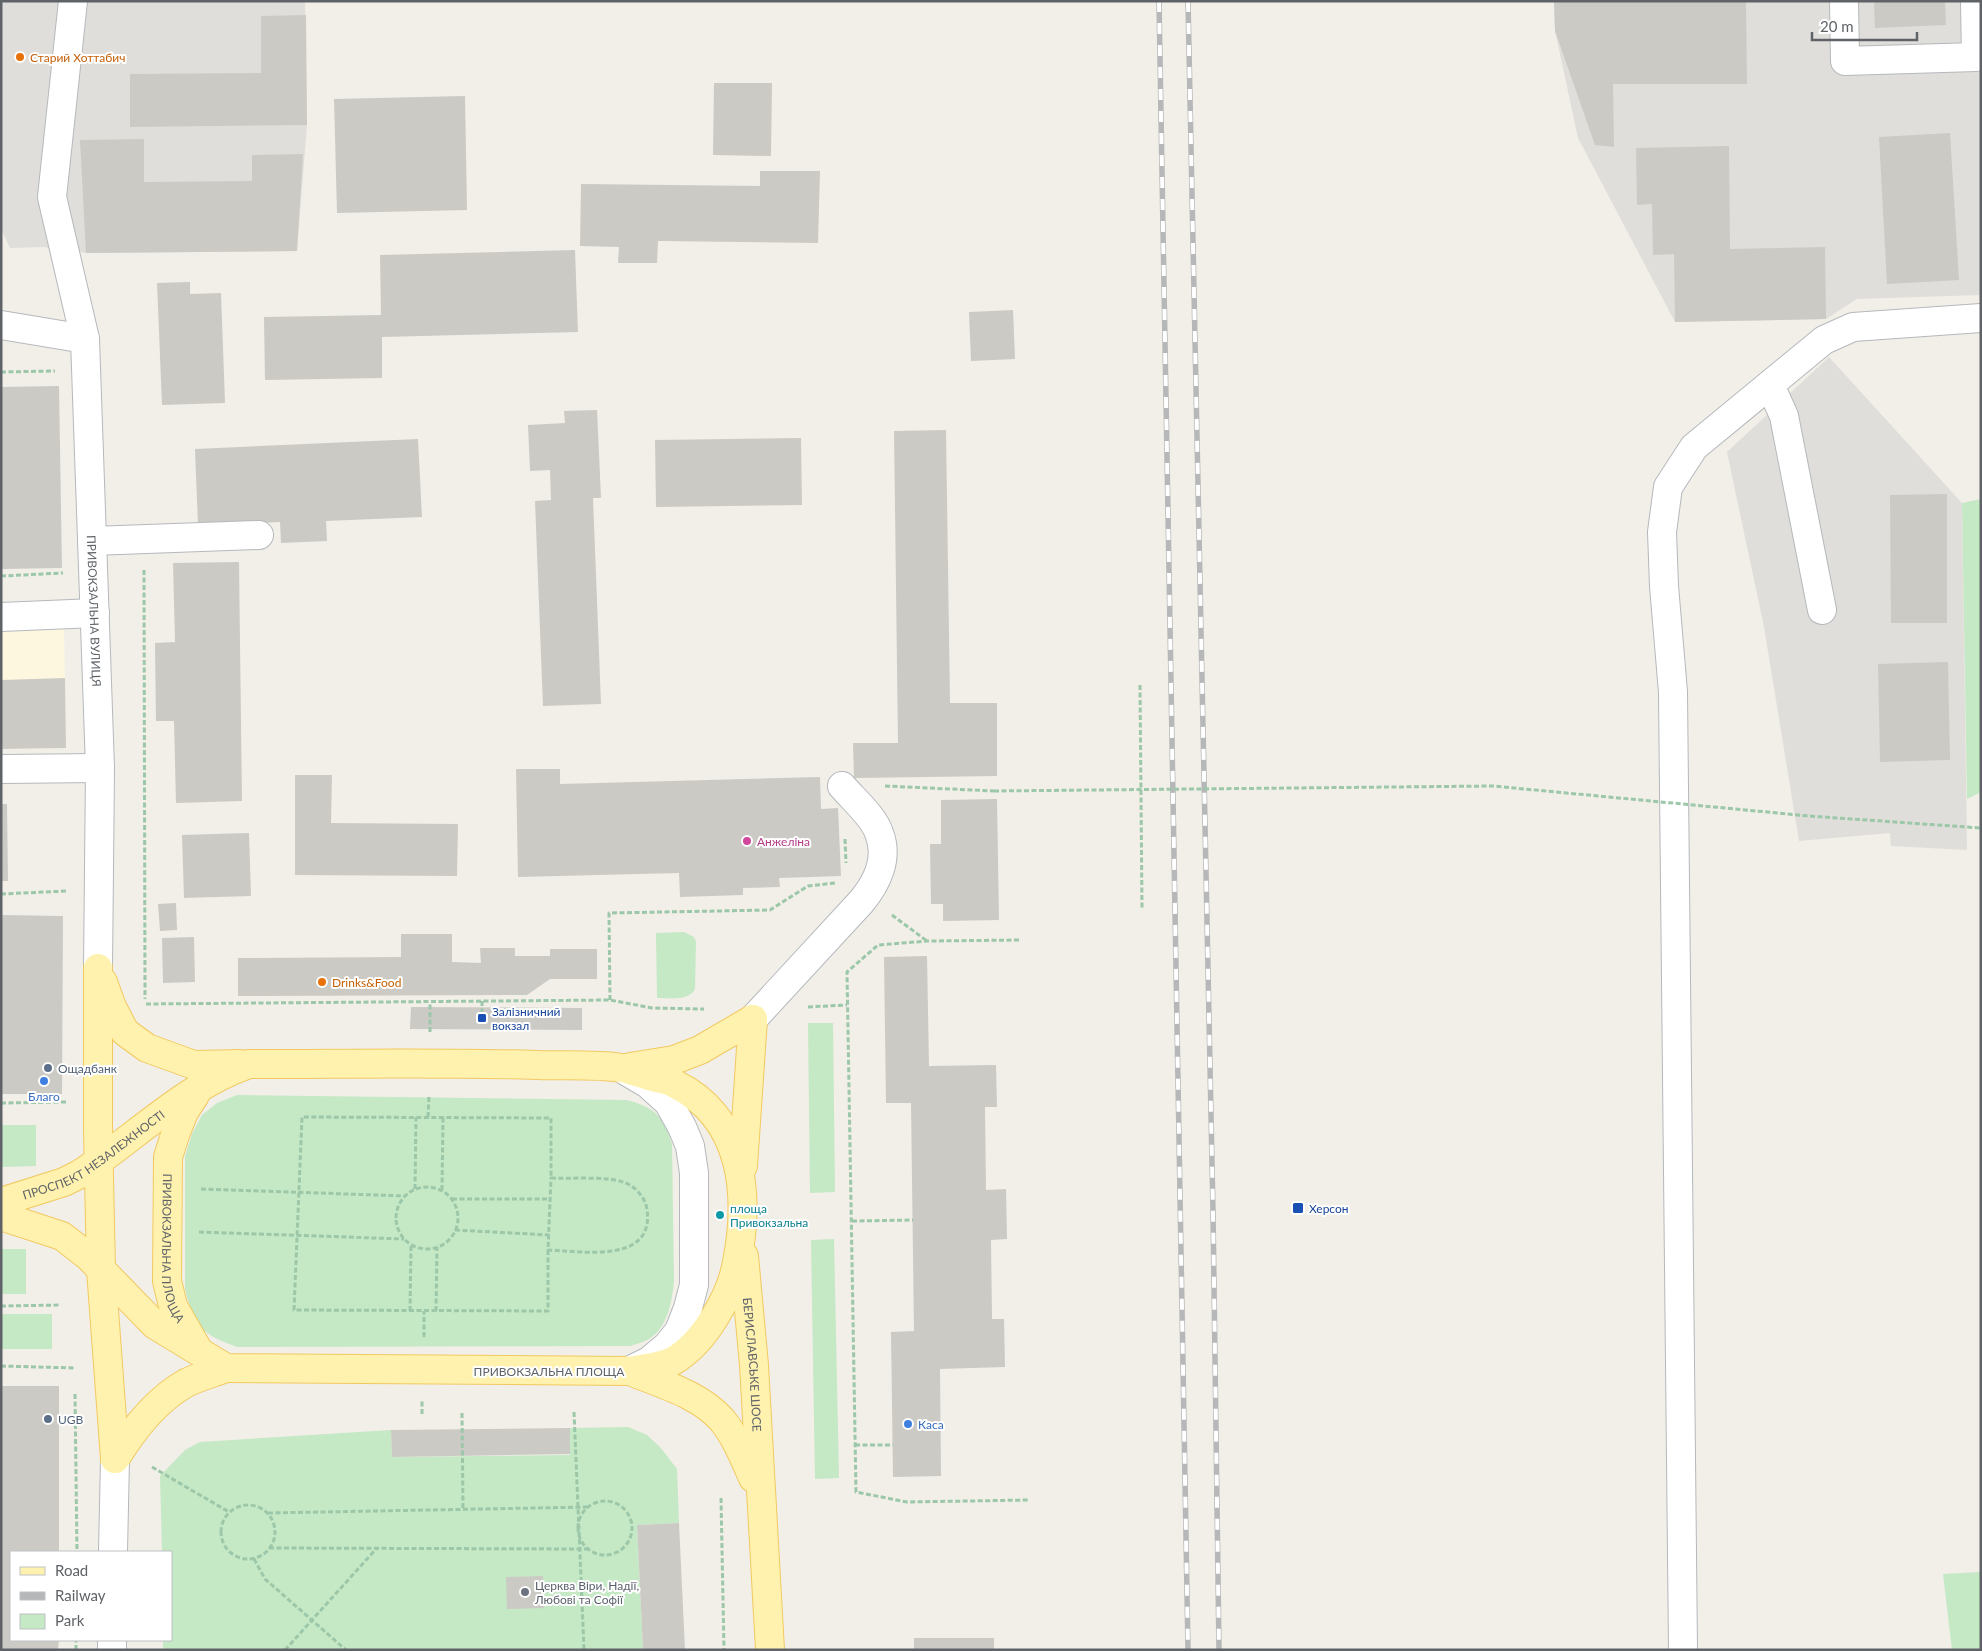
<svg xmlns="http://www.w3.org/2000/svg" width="1982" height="1651" font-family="Lato,sans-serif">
  <rect width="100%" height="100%" fill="#f1efe8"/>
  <path fill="#fef7e0" d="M 64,625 L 66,748 L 1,749 L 1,626 Z"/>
  <path fill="#e0deda" d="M 1,1 L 305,1 L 307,125 L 297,251 L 86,253 L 43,247 L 10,248 L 1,229 Z
    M 1554,1 L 1981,1 L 1981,295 L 1857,299 L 1826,319 L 1675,322 L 1578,138 L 1555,31 Z
    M 1829,357 L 1962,503 L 1967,850 L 1891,846 L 1890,833 L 1799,841 L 1764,627 L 1727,452 Z"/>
  <path fill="#c5e8c5" d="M 1981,499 L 1981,792 L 1967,799 L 1962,503 Z
    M 684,932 L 694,937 L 696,942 L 695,989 C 689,1001 669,998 657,998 L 656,933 Z
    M 808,1023 L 833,1023 L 835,1192 L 810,1193 Z
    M 237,1095 L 626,1100 C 655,1107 663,1116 672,1144 L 674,1281 C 672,1301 668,1327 649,1339 C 644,1342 636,1344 630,1346 L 237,1347 C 201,1334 194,1326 185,1289 L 185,1156 L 192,1134 L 202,1115 L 217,1103 Z
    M 1,1125 L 36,1125 L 36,1166 L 1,1167 Z
    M 834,1239 L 839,1478 L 815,1479 L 811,1240 Z
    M 1,1249 L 26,1249 L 26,1294 L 1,1294 Z
    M 1,1314 L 52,1314 L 52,1349 L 1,1349 Z
    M 628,1427 L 647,1435 L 660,1447 L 677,1469 L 679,1523 L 637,1525 L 643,1650 L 163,1650 L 163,1640 L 171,1640 L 171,1552 L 162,1552 L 160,1476 L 185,1450 L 200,1442 L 391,1430 L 392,1457 L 570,1455 L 570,1428 Z
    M 1981,1572 L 1981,1650 L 1952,1650 L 1943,1574 Z"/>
  <path fill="#cccac5" d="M 1554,1 L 1746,1 L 1747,84 L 1613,84 L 1614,147 L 1595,145 L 1555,31 Z
    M 1874,1 L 1945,1 L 1946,25 L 1875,28 Z
    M 306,15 L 307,125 L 130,127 L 130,74 L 261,73 L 261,16 Z
    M 714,83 L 772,83 L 771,156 L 713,155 Z
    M 465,96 L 467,210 L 337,213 L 334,99 Z
    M 1950,133 L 1959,280 L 1887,284 L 1879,137 Z
    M 144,139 L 144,182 L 252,181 L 252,155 L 303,154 L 297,251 L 86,253 L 80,140 Z
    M 1729,146 L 1730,249 L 1825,247 L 1826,319 L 1675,322 L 1674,254 L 1653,255 L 1652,204 L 1637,205 L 1636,148 Z
    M 760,171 L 820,171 L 818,243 L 658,241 L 657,263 L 618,263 L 619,247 L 580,246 L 581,184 L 760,186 Z
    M 575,250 L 578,332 L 382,337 L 382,378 L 265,380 L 264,317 L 381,315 L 380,255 Z
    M 190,282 L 190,294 L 221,293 L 225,403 L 162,405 L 157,283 Z
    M 1013,310 L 1015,359 L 971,361 L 969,312 Z
    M 59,386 L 62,568 L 1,569 L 1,387 Z
    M 597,410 L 601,498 L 593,498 L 601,704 L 543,706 L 535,501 L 551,500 L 550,470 L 530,471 L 528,425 L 565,423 L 564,411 Z
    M 946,430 L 950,703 L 997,703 L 997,776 L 854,778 L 853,743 L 898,743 L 894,431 Z
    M 801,438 L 802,505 L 656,507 L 655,440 Z
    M 418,439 L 422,517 L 326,521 L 327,541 L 281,543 L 280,522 L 198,526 L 195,449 Z
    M 1947,494 L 1947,623 L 1891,623 L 1890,495 Z
    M 239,562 L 242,801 L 176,803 L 174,721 L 156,721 L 155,643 L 175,642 L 173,563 Z
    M 1948,662 L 1950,760 L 1880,762 L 1878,664 Z
    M 65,678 L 66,748 L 1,749 L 1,680 Z
    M 516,769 L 560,769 L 560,784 L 820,777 L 821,809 L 838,808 L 841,876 L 779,878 L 780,887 L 743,888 L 743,895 L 680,897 L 679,873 L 518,877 Z
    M 295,775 L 332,775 L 331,823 L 458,824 L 457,876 L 295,875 Z
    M 997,799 L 999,920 L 943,921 L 943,904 L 931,904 L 930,844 L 941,844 L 941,800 Z
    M 1,804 L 7,804 L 8,881 L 1,881 Z
    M 249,833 L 251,896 L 184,898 L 182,835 Z
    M 176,903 L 177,930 L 160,931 L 158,904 Z
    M 1,915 L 63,916 L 62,1094 L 1,1094 Z
    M 401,934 L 452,934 L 452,962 L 481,963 L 480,948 L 515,948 L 515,956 L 550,956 L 550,949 L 597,949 L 597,979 L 550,979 L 527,995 L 238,996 L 238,958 L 401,957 Z
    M 194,937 L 195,982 L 163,983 L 162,938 Z
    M 927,956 L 929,1066 L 996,1065 L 997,1107 L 985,1107 L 986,1190 L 1006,1189 L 1007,1239 L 991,1240 L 992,1319 L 1004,1319 L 1005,1367 L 940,1369 L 941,1476 L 893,1477 L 891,1332 L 914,1331 L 911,1103 L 886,1103 L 884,957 Z
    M 411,1007 L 582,1008 L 582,1030 L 410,1029 Z
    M 1,1386 L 59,1386 L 59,1552 L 11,1552 L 11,1640 L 59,1640 L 58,1650 L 1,1650 Z
    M 570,1428 L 570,1454 L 392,1457 L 391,1430 Z
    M 679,1523 L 685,1650 L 643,1650 L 637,1525 Z
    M 543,1576 L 544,1608 L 507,1609 L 506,1577 Z
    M 914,1638 L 994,1638 L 994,1650 L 914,1650 Z"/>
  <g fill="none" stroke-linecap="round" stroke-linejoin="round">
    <defs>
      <g id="minor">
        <path id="s1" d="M 73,1 L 52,197 L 85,339 L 100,768 L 98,968"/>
        <path d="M 1844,1 L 1845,61 L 1976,57 L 1975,1"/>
        <path d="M 1,325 L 85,339"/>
        <path d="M 1770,385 L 1784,416 L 1822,610"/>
        <path d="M 92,541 L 259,535"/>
        <path d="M 1,617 L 95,613"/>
        <path d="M 1,769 L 100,768"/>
        <path d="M 753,1019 L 861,902 C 877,883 889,858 879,833 C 874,817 853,799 842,786"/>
        <path d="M 626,1071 L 648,1084 L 668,1102 L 682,1127 L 690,1146 L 694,1173 L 694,1285 L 688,1308 L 679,1331 L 667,1346 L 649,1361 L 631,1370"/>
        <path d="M 113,1552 L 115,1459"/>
        <path d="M 112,1650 L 112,1640"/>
        <path d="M 1683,1650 L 1673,692 L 1664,586 L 1662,532 L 1668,487 L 1694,447 L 1824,340 L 1853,327 L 1981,318"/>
      </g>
      <g id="major">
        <path d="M 98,968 L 98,1130 L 101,1270 L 115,1459"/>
        <path d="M 103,982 L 112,1007 L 125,1032 L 147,1048 L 194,1065 L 240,1064"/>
        <path d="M 630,1067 L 674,1060 L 700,1050 L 753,1019"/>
        <path id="s2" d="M 195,1095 L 184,1112 L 175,1135 L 168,1157 L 167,1281 L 173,1306 L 197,1348"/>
        <path d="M 743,1166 L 753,1019"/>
        <path id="s3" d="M 1,1202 L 64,1182 L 80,1174 C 135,1138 185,1086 249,1064 C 345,1064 441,1062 537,1065 C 564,1066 596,1064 622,1068 C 632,1070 642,1074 652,1077 C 660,1079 669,1080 675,1084 C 744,1118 750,1195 737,1262 C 731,1297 704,1343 673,1361 C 661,1367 643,1368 630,1371 L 226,1368 L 155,1325 L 89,1257 L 62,1236 L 1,1216"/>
        <path id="s4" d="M 744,1256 L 754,1365 L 770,1650"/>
        <path d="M 630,1371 C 661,1384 699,1394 722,1420 C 736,1437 744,1458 753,1478"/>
        <path d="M 115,1459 C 132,1431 156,1400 186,1383 C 198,1377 213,1373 226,1368"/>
      </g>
    </defs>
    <use href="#minor" stroke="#b5b8bc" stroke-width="30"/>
    <use href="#major" stroke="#f2c960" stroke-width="30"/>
    <path stroke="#9cc7a9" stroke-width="3" stroke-dasharray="5 2.5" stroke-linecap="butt" d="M 1,372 L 55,371
      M 144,570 L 145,999
      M 1,576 L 63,573
      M 1140,685 L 1142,908
      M 885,786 L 994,791
      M 845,839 L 846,863
      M 1,894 L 67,891
      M 892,915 L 927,941
      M 1019,940 L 928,941 L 878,945 L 847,972 L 856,1492 L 907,1502 L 1029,1500
      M 610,1000 L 609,913 L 770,910 L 808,886 L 835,883
      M 482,1001 L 482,1018
      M 146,1004 L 610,1000 L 652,1008 L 704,1009
      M 808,1007 L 847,1005
      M 430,1032 L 430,1002
      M 1,1103 L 66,1102
      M 428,1117 L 429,1095
      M 551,1178 C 570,1179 606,1176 623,1182 C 635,1186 645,1197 647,1209 C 655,1265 581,1251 548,1250 Z
      M396 1218a31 31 0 1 1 62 0a31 31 0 1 1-62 0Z
      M 201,1189 L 405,1196
      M 415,1189 L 416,1117
      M 442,1190 L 443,1117
      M 452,1199 L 550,1199
      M 852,1221 L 913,1220
      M 455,1230 L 549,1235
      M 199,1232 L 404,1239
      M 548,1250 L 548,1311 L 294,1310 L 302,1117 L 551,1118 L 551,1178
      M 1,1306 L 61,1305
      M 410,1311 L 411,1245
      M 436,1311 L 437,1247
      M 424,1337 L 424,1311
      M 1,1366 L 75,1368
      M 75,1394 L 77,1552
      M 574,1412 L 584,1650
      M 462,1413 L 463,1509
      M 422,1414 L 422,1401
      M 855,1445 L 893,1445
      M 152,1467 L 229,1512
      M 721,1498 L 724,1650
      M578 1528a27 27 0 1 1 54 0a27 27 0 1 1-54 0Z
      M221 1532a27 27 0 1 1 54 0a27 27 0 1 1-54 0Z
      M 268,1513 L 588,1507
      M 269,1548 L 588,1549
      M 254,1559 L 265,1579 L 346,1650
      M 76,1650 L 76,1640
      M 285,1650 L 376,1549"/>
    <use href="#minor" stroke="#fff" stroke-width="28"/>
    <use href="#major" stroke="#fff2af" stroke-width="28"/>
    <defs>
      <path id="rail" d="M 1159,1 L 1188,1650
        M 1188,1 L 1213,1211 L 1219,1650"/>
    </defs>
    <use href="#rail" stroke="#b6b7b8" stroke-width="5.5"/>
    <use href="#rail" stroke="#fff" stroke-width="4" stroke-dasharray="11" stroke-linecap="butt"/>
    <path stroke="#9cc7a9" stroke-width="3" stroke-dasharray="5 2.5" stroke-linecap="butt" d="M 994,791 L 1493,786 L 1809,816 L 1981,828"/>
  </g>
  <g fill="#e8710a" stroke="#fff" stroke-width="2">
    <circle cx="20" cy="57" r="5"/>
    <circle cx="322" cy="982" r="5"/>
  </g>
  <circle fill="#d1479c" stroke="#fff" stroke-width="2" cx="747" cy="841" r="5"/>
  <g fill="#1a4fb4" stroke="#fff" stroke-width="2">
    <rect x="477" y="1013" width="10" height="10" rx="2.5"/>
    <rect x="1292" y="1202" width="12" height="12" rx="2.5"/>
  </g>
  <g fill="#5c6f8a" stroke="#fff" stroke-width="2">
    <circle cx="48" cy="1068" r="5"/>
    <circle cx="48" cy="1419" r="5"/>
  </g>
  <g fill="#3f7fe0" stroke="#fff" stroke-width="2">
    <circle cx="44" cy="1081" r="5"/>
    <circle cx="908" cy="1424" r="5"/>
  </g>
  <circle fill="#0f9aa8" stroke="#fff" stroke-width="2" cx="720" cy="1215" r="5"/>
  <circle fill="#6b7280" stroke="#fff" stroke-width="2" cx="525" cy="1592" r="5"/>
  <g text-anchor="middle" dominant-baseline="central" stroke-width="4" stroke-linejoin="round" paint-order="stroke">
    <g font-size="12" fill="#c56008" stroke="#fff" text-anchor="start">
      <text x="30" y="57">Старий Хоттабич</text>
      <text x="332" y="982">Drinks&amp;Food</text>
    </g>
    <g font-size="12" fill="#5f6368" stroke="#fff">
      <text stroke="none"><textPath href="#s1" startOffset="615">ПРИВОКЗАЛЬНА ВУЛИЦЯ</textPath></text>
      <text stroke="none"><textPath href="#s3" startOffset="105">ПРОСПЕКТ НЕЗАЛЕЖНОСТІ</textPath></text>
      <text stroke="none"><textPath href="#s2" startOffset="160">ПРИВОКЗАЛЬНА ПЛОЩА</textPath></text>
      <text stroke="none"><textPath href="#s4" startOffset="109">БЕРИСЛАВСЬКЕ ШОСЕ</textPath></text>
      <text x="549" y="1371">ПРИВОКЗАЛЬНА ПЛОЩА</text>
    </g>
    <g font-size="12" fill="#b23c85" stroke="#fff" text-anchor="start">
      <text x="757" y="841">Анжеліна</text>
    </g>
    <g font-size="12" fill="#164399" stroke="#fff" text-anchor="start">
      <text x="492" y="1011">Залізничний<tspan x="492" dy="14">вокзал</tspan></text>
      <text x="1309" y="1208">Херсон</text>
    </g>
    <g font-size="12" fill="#4e5e75" stroke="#fff" text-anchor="start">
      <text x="58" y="1068">Ощадбанк</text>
      <text x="58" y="1419">UGB</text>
    </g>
    <g font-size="12" fill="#366cbe" stroke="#fff">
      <text x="44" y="1096">Благо</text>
      <text x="918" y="1424" text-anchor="start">Каса</text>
    </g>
    <g font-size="12" fill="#0d838f" stroke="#fff" text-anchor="start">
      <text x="730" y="1208">площа<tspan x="730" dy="14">Привокзальна</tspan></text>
    </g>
    <g font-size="12" fill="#5b616d" stroke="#fff" text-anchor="start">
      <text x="535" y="1585">Церква Віри, Надії,<tspan x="535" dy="14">Любові та Софії</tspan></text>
    </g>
  </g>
  <rect width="1982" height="1651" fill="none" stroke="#5f6368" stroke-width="5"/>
  <rect x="10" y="1551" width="162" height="90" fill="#ffffff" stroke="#bfc1c3"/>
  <rect x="20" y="1567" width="25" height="8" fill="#fff2af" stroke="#bfc1c3"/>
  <text x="55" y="1576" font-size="15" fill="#5f6368">Road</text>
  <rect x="20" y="1592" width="25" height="8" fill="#b6b7b8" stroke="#bfc1c3"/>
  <text x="55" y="1601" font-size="15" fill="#5f6368">Railway</text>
  <rect x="20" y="1614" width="25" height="15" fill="#c5e8c5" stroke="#bfc1c3"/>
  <text x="55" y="1626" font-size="15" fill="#5f6368">Park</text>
  <path d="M1812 32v8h105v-8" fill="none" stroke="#5f6368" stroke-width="2.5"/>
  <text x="1820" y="32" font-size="15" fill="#5f6368" stroke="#ffffff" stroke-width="4" paint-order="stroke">20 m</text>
</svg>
